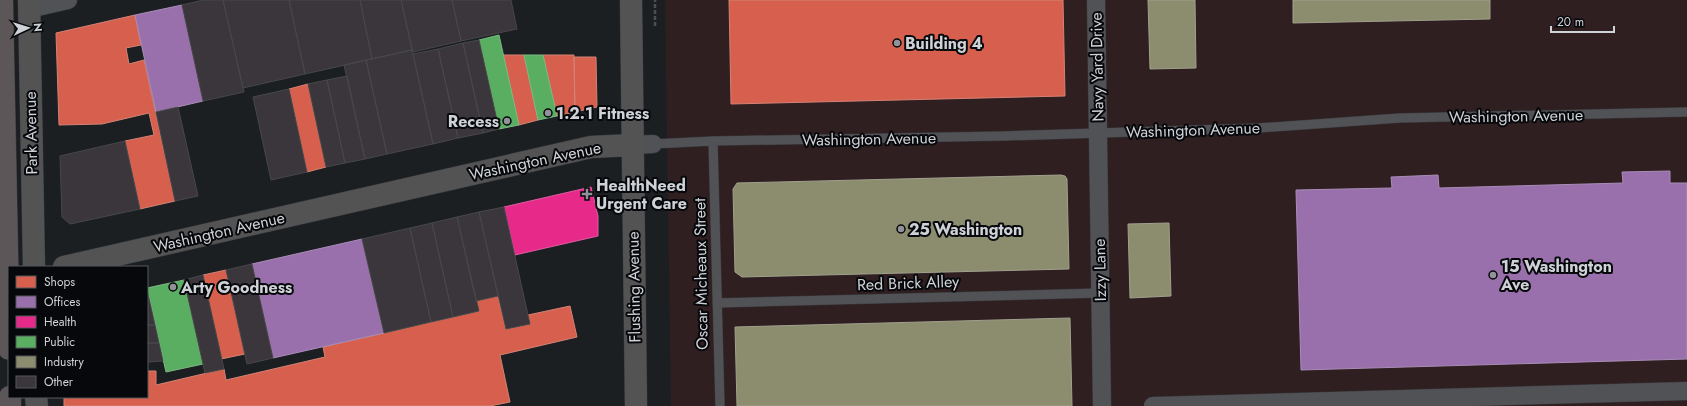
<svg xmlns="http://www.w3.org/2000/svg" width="1687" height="406" font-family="Jost,sans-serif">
  <rect width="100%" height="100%" fill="#1c1f22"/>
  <path fill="#301f21" d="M 665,0 L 1687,0 L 1687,406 L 671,406 Z"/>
  <path fill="#d6604d" stroke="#d48276" d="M 729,0 L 1063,0 L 1065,96 L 731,104 Z
    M 135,15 L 141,45 L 126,48 L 129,64 L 144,60 L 175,201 L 140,209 L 125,141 L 154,135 L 149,113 L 102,124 L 59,125 L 56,33 Z
    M 503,55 L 524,55 L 538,120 L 519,125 Z
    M 543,55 L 574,55 L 575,112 L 557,116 Z
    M 574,57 L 596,57 L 597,107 L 575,112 Z
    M 308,84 L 326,167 L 307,172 L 289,89 Z
    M 226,270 L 245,354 L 221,359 L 203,275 Z
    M 498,296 L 506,329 L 530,324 L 528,315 L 570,306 L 577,337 L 500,355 L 510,402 L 490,406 L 64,406 L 64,397 L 147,397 L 147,371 L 156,371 L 156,385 L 224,369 L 226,380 L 325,357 L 323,347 L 479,311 L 476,301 Z"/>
  <path fill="#9970ab" stroke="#a98db8" d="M 182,5 L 203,101 L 156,112 L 135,15 Z
    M 1670,171 L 1670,183 L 1687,183 L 1687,359 L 1301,370 L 1296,190 L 1392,188 L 1391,177 L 1438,175 L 1439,188 L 1623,183 L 1622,172 Z
    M 362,239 L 384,333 L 273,358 L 252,264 Z"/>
  <path fill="#e7298a" stroke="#e05ca1" d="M 591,187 L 598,216 L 598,236 L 515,255 L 504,207 Z"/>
  <path fill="#5aae61" stroke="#7db984" d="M 499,35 L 519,125 L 499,129 L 479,40 Z
    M 524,55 L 543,55 L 557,116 L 538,120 Z
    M 184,280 L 203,364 L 166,372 L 147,288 Z"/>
  <path fill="#8c8c6e" stroke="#a0a18d" d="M 1148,0 L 1195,0 L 1196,68 L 1150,69 Z
    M 1293,0 L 1490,0 L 1490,19 L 1293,23 Z
    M 1061,175 L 1065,176 L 1067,179 L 1069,269 L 742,277 L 735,272 L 733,189 L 737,183 Z
    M 1169,223 L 1171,296 L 1130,298 L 1128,224 Z
    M 1070,318 L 1072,406 L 737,406 L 735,327 Z"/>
  <path fill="#3b353c" stroke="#474849" d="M 203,0 L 223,0 L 244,92 L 203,101 L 182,5 Z
    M 223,0 L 289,0 L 305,74 L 243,88 Z
    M 289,0 L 360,0 L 372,59 L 305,74 Z
    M 360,0 L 401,0 L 412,50 L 372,59 Z
    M 401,0 L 452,0 L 461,41 L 413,52 Z
    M 452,0 L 511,0 L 517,29 L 461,41 Z
    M 479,40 L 499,129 L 483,133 L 463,43 Z
    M 463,43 L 483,133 L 458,138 L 438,49 Z
    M 438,49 L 458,138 L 433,144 L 413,54 Z
    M 412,50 L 433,144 L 387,154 L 366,60 Z
    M 366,60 L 387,154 L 365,159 L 344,65 Z
    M 347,76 L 365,159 L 345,163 L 327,80 Z
    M 327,80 L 345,163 L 326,167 L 308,84 Z
    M 289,89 L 307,172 L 271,180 L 253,97 Z
    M 178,107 L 198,196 L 175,201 L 156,112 Z
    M 125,141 L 140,209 L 70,224 L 62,217 L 60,156 Z
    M 504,207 L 530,324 L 506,329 L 479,212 Z
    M 479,212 L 498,296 L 476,301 L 457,217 Z
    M 457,217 L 479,311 L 453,317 L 432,223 Z
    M 432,223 L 453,317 L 431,322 L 410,228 Z
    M 410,228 L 431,322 L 384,333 L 362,239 Z
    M 252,264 L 273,358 L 247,364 L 226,270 Z
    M 203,275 L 224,369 L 205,373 L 184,280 Z
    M 147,290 L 155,325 L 147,325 Z
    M 147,325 L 155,325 L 159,343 L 147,343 Z
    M 147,343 L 159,343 L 163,361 L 147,362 Z"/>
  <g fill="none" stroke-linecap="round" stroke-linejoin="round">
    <defs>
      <path id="lane" d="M 713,141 L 720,406
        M 653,144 L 713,141 L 1004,136 L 1259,128 L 1400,118 L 1687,112
        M 717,303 L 1100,293"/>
      <path id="street" d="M 1096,0 L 1102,406
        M 29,9 L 68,0
        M 632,145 L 653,144
        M 1153,406 L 1687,391"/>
      <path id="secondary" d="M 29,0 L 34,267
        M 631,0 L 636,406
        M 64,267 L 591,147 L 632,145
        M 36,397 L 37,406"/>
      <path id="highway" d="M 10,397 L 10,406"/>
    </defs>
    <use href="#lane" stroke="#37393c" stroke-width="10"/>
    <use href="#street" stroke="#37393c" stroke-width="19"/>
    <use href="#secondary" stroke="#37393c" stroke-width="23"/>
    <use href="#highway" stroke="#37393c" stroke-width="23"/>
    <path stroke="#4c4f51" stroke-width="2.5" stroke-dasharray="4 2" stroke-linecap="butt" d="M 655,26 L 655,0"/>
    <use href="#lane" stroke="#515255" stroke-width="9"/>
    <use href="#street" stroke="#515255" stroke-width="18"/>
    <use href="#secondary" stroke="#535354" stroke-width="22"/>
    <use href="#highway" stroke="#5d5658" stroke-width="22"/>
    <defs>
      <path id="highway-bridge" d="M 2,0 L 9,349"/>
    </defs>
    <use href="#highway-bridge" stroke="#37393c" stroke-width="23" stroke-linecap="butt"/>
    <use href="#highway-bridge" stroke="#5d5658" stroke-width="22"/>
  </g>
  <g fill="#909397" stroke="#07080b" stroke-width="1.5">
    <circle cx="897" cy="43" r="4"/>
    <circle cx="548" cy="113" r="4"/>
    <circle cx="507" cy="121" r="4"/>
    <path d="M585 188h4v4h4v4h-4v4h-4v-4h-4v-4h4z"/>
    <circle cx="901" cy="229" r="4"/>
    <circle cx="1493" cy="275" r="4"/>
    <circle cx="173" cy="287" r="4"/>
  </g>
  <g text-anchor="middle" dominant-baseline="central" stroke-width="4" stroke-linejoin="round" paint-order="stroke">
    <g font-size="16" font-weight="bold" fill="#cfd2d6" stroke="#07080b" text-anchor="start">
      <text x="905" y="43">Building 4</text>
      <text x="556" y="113">1.2.1 Fitness</text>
      <text x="499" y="121" text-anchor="end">Recess</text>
      <text x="596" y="185">HealthNeed<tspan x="596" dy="18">Urgent Care</tspan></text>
      <text x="909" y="229">25 Washington</text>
      <text x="1501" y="266">15 Washington<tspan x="1501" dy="18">Ave</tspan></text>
      <text x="181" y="287">Arty Goodness</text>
    </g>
    <g font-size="16" fill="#cfd2d6" stroke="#07080b">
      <text transform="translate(1097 67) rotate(-91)">Navy Yard Drive</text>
      <text transform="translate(1516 116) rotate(-1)">Washington Avenue</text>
      <text transform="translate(1193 130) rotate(-2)">Washington Avenue</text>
      <text transform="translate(31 133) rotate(-91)">Park Avenue</text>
      <text transform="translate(869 139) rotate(-1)">Washington Avenue</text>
      <text transform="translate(535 161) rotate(-12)">Washington Avenue</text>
      <text transform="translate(219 232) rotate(-13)">Washington Avenue</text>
      <text transform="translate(1100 270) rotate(-91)">Izzy Lane</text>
      <text transform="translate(701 274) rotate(-91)">Oscar Micheaux Street</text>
      <text transform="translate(908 283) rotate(-2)">Red Brick Alley</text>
      <text transform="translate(634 287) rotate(-91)">Flushing Avenue</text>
    </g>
  </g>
  <rect x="8" y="266" width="140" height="132" fill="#07080b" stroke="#57595c"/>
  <rect x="16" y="276" width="20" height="12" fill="#d6604d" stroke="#57595c"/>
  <text x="44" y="286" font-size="12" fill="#cfd2d6">Shops</text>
  <rect x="16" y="296" width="20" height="12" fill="#9970ab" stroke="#57595c"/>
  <text x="44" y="306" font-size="12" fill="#cfd2d6">Offices</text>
  <rect x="16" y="316" width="20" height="12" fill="#e7298a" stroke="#57595c"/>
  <text x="44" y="326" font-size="12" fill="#cfd2d6">Health</text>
  <rect x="16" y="336" width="20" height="12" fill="#5aae61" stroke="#57595c"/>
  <text x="44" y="346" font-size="12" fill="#cfd2d6">Public</text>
  <rect x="16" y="356" width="20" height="12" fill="#8c8c6e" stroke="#57595c"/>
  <text x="44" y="366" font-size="12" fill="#cfd2d6">Industry</text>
  <rect x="16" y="376" width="20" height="12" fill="#3b353c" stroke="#57595c"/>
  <text x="44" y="386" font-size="12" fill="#cfd2d6">Other</text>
  <g transform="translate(28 28) rotate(86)" stroke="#07080b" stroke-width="3" paint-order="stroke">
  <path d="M0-3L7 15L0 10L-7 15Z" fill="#cfd2d6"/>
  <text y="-6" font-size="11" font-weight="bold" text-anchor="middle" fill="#cfd2d6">N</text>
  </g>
  <path d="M1551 26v6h63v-6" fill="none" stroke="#cfd2d6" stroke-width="2"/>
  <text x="1557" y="26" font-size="12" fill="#cfd2d6" stroke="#07080b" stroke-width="3" paint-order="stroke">20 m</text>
</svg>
